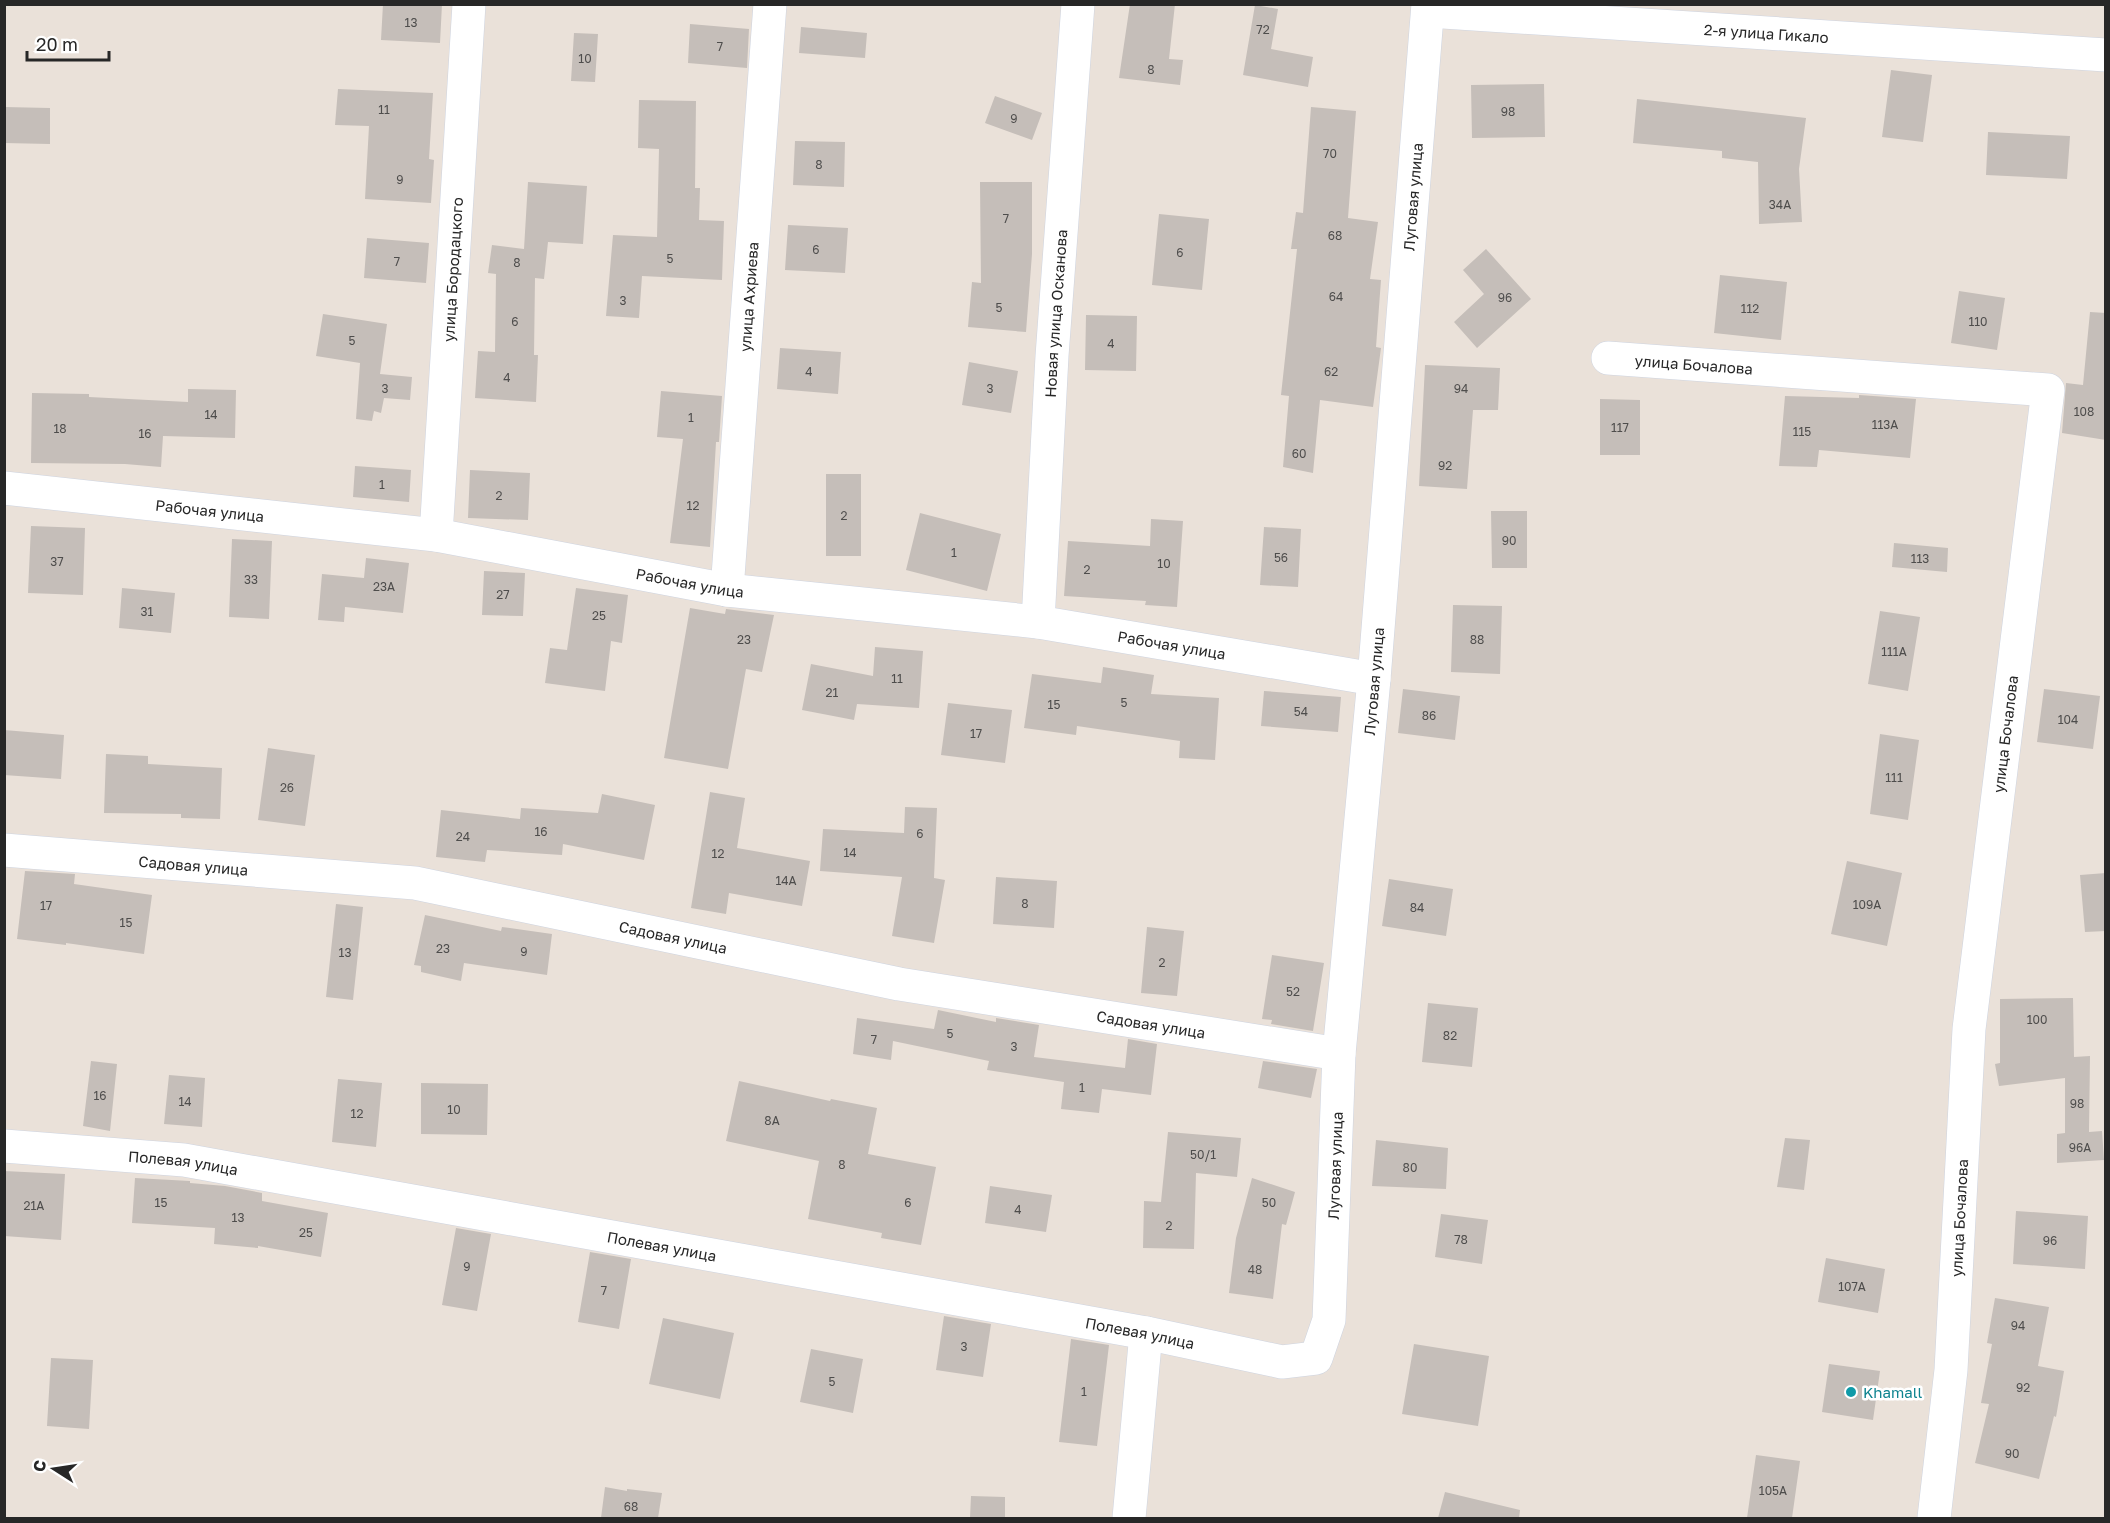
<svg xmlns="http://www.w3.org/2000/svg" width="2110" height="1523" font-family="'Golos Text',sans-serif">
  <rect width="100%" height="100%" fill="#eae1d9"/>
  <path fill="#c5beb9" d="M 383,4 L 442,4 L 440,43 L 381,40 Z
    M 1130,4 L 1175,4 L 1169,59 L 1183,60 L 1180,85 L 1119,78 Z
    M 1255,5 L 1278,9 L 1271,49 L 1313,57 L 1308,87 L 1243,75 Z
    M 690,24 L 749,29 L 747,68 L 688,63 Z
    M 801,27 L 867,33 L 865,58 L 799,53 Z
    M 574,33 L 598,34 L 595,82 L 571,81 Z
    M 1891,70 L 1932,75 L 1923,142 L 1882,137 Z
    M 1544,84 L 1545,137 L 1472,138 L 1471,85 Z
    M 338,89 L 433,93 L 429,159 L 434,160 L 431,203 L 365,199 L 369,126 L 335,125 Z
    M 995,96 L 1042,113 L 1032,140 L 985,123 Z
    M 1637,99 L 1806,118 L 1799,169 L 1802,222 L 1759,224 L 1758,162 L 1722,158 L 1722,151 L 1633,143 Z
    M 639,100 L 696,101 L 695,188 L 700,188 L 699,220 L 724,221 L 722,280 L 642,276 L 639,318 L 606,316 L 613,235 L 657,237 L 659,149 L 638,148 Z
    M 4,107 L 50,108 L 50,144 L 4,143 Z
    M 1311,107 L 1356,111 L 1348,218 L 1378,222 L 1370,279 L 1381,280 L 1376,347 L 1381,348 L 1373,407 L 1320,400 L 1313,473 L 1283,467 L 1289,396 L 1281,395 L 1297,249 L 1291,249 L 1296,212 L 1303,213 Z
    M 1988,132 L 2070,136 L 2067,179 L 1986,175 Z
    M 795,141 L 845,142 L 844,187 L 793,185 Z
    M 528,182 L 587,186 L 583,244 L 548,242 L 544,279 L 535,278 L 534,355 L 538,355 L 536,402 L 475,398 L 478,351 L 495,352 L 496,274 L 488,273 L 492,245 L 524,249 Z
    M 980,182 L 1032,182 L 1032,254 L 1026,332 L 968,327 L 972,282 L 981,283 Z
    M 1159,214 L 1209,219 L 1202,290 L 1152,285 Z
    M 788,225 L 848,228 L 845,273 L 785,270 Z
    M 367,238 L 429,243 L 426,283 L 364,278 Z
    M 1486,249 L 1531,299 L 1477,348 L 1454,322 L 1484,294 L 1463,270 Z
    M 1720,275 L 1787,282 L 1781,340 L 1714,333 Z
    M 1959,291 L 2005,298 L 1997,350 L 1951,343 Z
    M 2090,312 L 2106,313 L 2106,440 L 2062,433 L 2066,383 L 2083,385 Z
    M 323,314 L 387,324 L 380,374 L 412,377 L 410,400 L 384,398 L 381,413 L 374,411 L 372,421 L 356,419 L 360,363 L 316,356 Z
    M 1086,315 L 1137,316 L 1136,371 L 1085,370 Z
    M 780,348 L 841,352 L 838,394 L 777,389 Z
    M 969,362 L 1018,371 L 1011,413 L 962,405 Z
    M 1425,365 L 1500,368 L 1498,410 L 1473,410 L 1467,489 L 1419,486 Z
    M 188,389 L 236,390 L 235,438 L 163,436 L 161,467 L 125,464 L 31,463 L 32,393 L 89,394 L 89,397 L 188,402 Z
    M 661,391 L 722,396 L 719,442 L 716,442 L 710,547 L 670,543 L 683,439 L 657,437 Z
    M 1859,395 L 1916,399 L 1910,458 L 1819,450 L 1817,467 L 1779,466 L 1785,396 L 1859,398 Z
    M 1600,399 L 1640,400 L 1640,455 L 1600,455 Z
    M 355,466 L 411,470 L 409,502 L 353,497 Z
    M 470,470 L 530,473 L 528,520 L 468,518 Z
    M 826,474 L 861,474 L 861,556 L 826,556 Z
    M 1491,511 L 1527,511 L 1527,568 L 1492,568 Z
    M 920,513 L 1001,534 L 987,591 L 906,570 Z
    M 1151,519 L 1183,521 L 1177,607 L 1145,605 L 1146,601 L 1064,596 L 1068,541 L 1150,546 Z
    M 31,526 L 85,528 L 83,595 L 28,593 Z
    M 1264,527 L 1301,529 L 1298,587 L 1260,585 Z
    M 232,539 L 272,541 L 269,619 L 229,617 Z
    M 1894,543 L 1948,548 L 1947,572 L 1892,567 Z
    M 366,558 L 409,563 L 403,613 L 345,607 L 344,622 L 318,620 L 322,574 L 364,578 Z
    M 484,571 L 525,573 L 523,616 L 482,615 Z
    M 122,588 L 175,593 L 171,633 L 119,628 Z
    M 576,588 L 628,595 L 622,643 L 611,641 L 605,691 L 545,683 L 550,648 L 567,650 Z
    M 1453,605 L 1502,606 L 1500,674 L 1451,672 Z
    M 690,608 L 725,614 L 726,609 L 774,615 L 762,672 L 746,669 L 728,769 L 664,758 Z
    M 1880,611 L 1920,617 L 1908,691 L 1868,684 Z
    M 875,647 L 923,651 L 919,708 L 857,704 L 854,720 L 802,710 L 811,664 L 873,676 Z
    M 1103,667 L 1154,675 L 1151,694 L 1219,698 L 1215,760 L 1179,758 L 1180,741 L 1077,726 L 1076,735 L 1024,728 L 1032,674 L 1101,683 Z
    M 1403,689 L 1460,696 L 1455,740 L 1398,733 Z
    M 2044,689 L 2100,696 L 2093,749 L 2037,742 Z
    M 1264,691 L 1341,697 L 1338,732 L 1261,726 Z
    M 948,703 L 1012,710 L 1005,763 L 941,755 Z
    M 4,730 L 64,735 L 61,779 L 4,775 Z
    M 1880,734 L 1919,740 L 1908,820 L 1870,814 Z
    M 268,748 L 315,755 L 305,826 L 258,820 Z
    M 106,754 L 148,756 L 148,764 L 222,768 L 220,819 L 181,818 L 181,814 L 104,813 Z
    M 710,792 L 745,798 L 737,848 L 810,861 L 802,906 L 729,893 L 726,914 L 691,908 Z
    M 602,794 L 655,805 L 644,860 L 563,844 L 562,855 L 487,850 L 485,862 L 436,857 L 441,810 L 520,819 L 521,808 L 598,813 Z
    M 905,807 L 937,808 L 934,878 L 945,880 L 934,943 L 892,936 L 902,877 L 820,871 L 823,829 L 904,833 Z
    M 1847,861 L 1902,873 L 1887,946 L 1831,934 Z
    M 25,871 L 75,874 L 74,884 L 152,895 L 144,954 L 66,943 L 66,945 L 17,939 Z
    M 2106,873 L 2106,931 L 2085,932 L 2080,875 Z
    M 996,877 L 1057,881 L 1054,928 L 993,924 Z
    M 1389,879 L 1453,889 L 1446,936 L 1382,926 Z
    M 336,904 L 363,907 L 353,1000 L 326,997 Z
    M 425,915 L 501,931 L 502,927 L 552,934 L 547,975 L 464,963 L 461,981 L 421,972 L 421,966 L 414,965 Z
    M 1147,927 L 1184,931 L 1177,996 L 1141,993 Z
    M 1272,955 L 1324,963 L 1313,1031 L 1271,1024 L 1272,1020 L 1262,1019 Z
    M 2073,998 L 2074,1057 L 2090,1056 L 2089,1132 L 2102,1131 L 2104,1160 L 2057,1163 L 2057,1134 L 2065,1133 L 2065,1078 L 1999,1086 L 1995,1064 L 2000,1063 L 2000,999 Z
    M 1428,1003 L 1478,1008 L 1472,1067 L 1422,1062 Z
    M 938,1010 L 996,1022 L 996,1018 L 1039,1025 L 1034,1057 L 1125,1068 L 1128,1039 L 1157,1044 L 1151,1095 L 1102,1089 L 1099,1113 L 1061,1109 L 1064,1082 L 987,1070 L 989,1061 L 893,1041 L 891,1060 L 853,1054 L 857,1018 L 934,1029 Z
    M 91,1061 L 117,1064 L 110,1131 L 83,1126 Z
    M 1263,1061 L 1317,1069 L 1311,1098 L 1258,1088 Z
    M 169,1075 L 205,1078 L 202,1127 L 164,1124 Z
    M 338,1079 L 382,1083 L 376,1147 L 332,1142 Z
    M 739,1081 L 830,1101 L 831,1099 L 877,1108 L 868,1154 L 936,1167 L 921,1245 L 881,1238 L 882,1233 L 808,1219 L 819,1161 L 726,1141 Z
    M 421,1083 L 488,1084 L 487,1135 L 421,1134 Z
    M 1168,1132 L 1241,1138 L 1237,1177 L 1196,1173 L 1194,1249 L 1143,1248 L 1144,1201 L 1161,1202 Z
    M 1785,1138 L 1810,1140 L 1804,1190 L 1777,1187 Z
    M 1376,1140 L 1448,1148 L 1446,1189 L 1372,1186 Z
    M 4,1171 L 65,1174 L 61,1240 L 4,1236 Z
    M 135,1178 L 190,1181 L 190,1183 L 225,1186 L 262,1193 L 262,1201 L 328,1213 L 321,1257 L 258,1246 L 258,1248 L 214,1244 L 215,1228 L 132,1223 Z
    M 1252,1178 L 1295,1192 L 1286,1225 L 1282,1224 L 1273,1299 L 1229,1293 L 1236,1238 Z
    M 990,1186 L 1052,1195 L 1046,1232 L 985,1223 Z
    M 2016,1211 L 2088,1216 L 2085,1269 L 2013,1264 Z
    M 1441,1214 L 1488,1220 L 1482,1264 L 1435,1257 Z
    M 456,1228 L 491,1234 L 477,1311 L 442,1305 Z
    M 590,1252 L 631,1259 L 619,1329 L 578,1322 Z
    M 1826,1258 L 1885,1269 L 1878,1313 L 1818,1302 Z
    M 1995,1298 L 2049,1307 L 2038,1366 L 2064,1371 L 2056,1417 L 2054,1416 L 2039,1479 L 1975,1463 L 1989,1404 L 1981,1403 L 1992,1344 L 1987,1343 Z
    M 944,1316 L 991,1324 L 983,1377 L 936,1370 Z
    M 663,1318 L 734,1333 L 720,1399 L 649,1384 Z
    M 1071,1339 L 1109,1345 L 1097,1446 L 1059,1442 Z
    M 1414,1344 L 1489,1356 L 1478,1426 L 1402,1414 Z
    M 811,1349 L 863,1359 L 853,1413 L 800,1402 Z
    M 51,1358 L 93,1360 L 89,1429 L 47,1426 Z
    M 1829,1364 L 1880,1371 L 1873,1420 L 1822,1412 Z
    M 1756,1455 L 1800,1461 L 1792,1518 L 1747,1518 Z
    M 605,1487 L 627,1491 L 627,1489 L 662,1493 L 658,1518 L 601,1518 Z
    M 1445,1492 L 1520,1510 L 1519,1518 L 1438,1518 Z
    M 971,1496 L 1005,1497 L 1005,1518 L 970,1518 Z"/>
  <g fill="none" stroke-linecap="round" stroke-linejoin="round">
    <defs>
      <g id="minor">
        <path id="s1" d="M 1428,11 L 2106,55"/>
        <path id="s2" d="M 1608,358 L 2048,390 L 1969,1029 L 1951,1370 L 1934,1518"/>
        <path id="s3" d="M 4,488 L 436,535 L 727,590 L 1038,622 L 1374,679"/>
        <path id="s4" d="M 436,535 L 469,4"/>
        <path id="s5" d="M 727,590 L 770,4"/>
        <path id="s6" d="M 1038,622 L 1052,356 L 1078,4"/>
        <path id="s7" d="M 4,850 L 415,883 L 899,984 L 1339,1054"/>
        <path id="s8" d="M 4,1146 L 184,1160 L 1146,1333 L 1282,1362 L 1316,1358 L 1329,1320 L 1339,1054 L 1374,679 L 1428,4"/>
        <path d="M 1129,1518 L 1146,1333"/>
      </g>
    </defs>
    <use href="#minor" stroke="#ced4e0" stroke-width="34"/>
    <use href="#minor" stroke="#fff" stroke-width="33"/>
  </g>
  <circle fill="#0f9aa8" stroke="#fff" stroke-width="2" cx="1851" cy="1392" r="6"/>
  <g text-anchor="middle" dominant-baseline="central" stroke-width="5" stroke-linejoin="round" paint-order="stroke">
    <g font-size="12" fill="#4e4d4c">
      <text x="411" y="22">13</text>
      <text x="1263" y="29">72</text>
      <text x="720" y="46">7</text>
      <text x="585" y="58">10</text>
      <text x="1151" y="69">8</text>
      <text x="384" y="109">11</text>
      <text x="1508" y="111">98</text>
      <text x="1014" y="118">9</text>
      <text x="1330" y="153">70</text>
      <text x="819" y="164">8</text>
      <text x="400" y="179">9</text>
      <text x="1780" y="204">34А</text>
      <text x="1006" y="218">7</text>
      <text x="1335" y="235">68</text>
      <text x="816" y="249">6</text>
      <text x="1180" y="252">6</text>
      <text x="670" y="258">5</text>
      <text x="397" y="261">7</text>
      <text x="517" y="262">8</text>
      <text x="1336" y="296">64</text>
      <text x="1505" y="297">96</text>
      <text x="623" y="300">3</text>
      <text x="999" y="307">5</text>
      <text x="1750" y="308">112</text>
      <text x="515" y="321">6</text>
      <text x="1978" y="321">110</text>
      <text x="352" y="340">5</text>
      <text x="1111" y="343">4</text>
      <text x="809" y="371">4</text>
      <text x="1331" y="371">62</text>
      <text x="507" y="377">4</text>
      <text x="385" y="388">3</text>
      <text x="990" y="388">3</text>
      <text x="1461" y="388">94</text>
      <text x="2084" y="411">108</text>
      <text x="211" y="414">14</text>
      <text x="691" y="417">1</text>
      <text x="1885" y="424">113А</text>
      <text x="1620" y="427">117</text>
      <text x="60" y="428">18</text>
      <text x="1802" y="431">115</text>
      <text x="145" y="433">16</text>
      <text x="1299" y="453">60</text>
      <text x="1445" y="465">92</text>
      <text x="382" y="484">1</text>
      <text x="499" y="495">2</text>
      <text x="693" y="505">12</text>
      <text x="844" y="515">2</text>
      <text x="1509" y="540">90</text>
      <text x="954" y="552">1</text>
      <text x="1281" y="557">56</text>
      <text x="1920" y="558">113</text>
      <text x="57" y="561">37</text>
      <text x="1164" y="563">10</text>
      <text x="1087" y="569">2</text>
      <text x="251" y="579">33</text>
      <text x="384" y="586">23А</text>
      <text x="503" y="594">27</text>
      <text x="147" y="611">31</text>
      <text x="599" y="615">25</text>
      <text x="744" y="639">23</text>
      <text x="1477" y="639">88</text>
      <text x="1894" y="651">111А</text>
      <text x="897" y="678">11</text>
      <text x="832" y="692">21</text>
      <text x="1124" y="702">5</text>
      <text x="1054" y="704">15</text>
      <text x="1301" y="711">54</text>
      <text x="1429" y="715">86</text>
      <text x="2068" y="719">104</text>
      <text x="976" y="733">17</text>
      <text x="1894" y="777">111</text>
      <text x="287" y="787">26</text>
      <text x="541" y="831">16</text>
      <text x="920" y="833">6</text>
      <text x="463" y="836">24</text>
      <text x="850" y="852">14</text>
      <text x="718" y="853">12</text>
      <text x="786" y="880">14А</text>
      <text x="1025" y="903">8</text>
      <text x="1867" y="904">109А</text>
      <text x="46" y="905">17</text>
      <text x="1417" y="907">84</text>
      <text x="126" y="922">15</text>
      <text x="443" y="948">23</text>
      <text x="524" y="951">9</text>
      <text x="345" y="952">13</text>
      <text x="1162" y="962">2</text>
      <text x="1293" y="991">52</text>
      <text x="2037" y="1019">100</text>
      <text x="950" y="1033">5</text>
      <text x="1450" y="1035">82</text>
      <text x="874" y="1039">7</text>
      <text x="1014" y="1046">3</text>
      <text x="1082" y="1087">1</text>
      <text x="100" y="1095">16</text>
      <text x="185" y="1101">14</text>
      <text x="2077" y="1103">98</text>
      <text x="454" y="1109">10</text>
      <text x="357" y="1113">12</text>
      <text x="772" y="1120">8А</text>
      <text x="2080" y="1147">96А</text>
      <text x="1203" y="1154">50/1</text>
      <text x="842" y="1164">8</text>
      <text x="1410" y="1167">80</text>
      <text x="161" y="1202">15</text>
      <text x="908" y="1202">6</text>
      <text x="1269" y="1202">50</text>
      <text x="34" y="1205">21А</text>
      <text x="1018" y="1209">4</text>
      <text x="238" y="1217">13</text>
      <text x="1169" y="1225">2</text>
      <text x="306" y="1232">25</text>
      <text x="1461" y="1239">78</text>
      <text x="2050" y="1240">96</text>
      <text x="467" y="1266">9</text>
      <text x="1255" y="1269">48</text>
      <text x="1852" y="1286">107А</text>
      <text x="604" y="1290">7</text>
      <text x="2018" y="1325">94</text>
      <text x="964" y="1346">3</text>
      <text x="832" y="1381">5</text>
      <text x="2023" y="1387">92</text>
      <text x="1084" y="1391">1</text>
      <text x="2012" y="1453">90</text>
      <text x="1773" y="1490">105А</text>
      <text x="631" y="1506">68</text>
    </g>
    <g font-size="15" fill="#272727" stroke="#fff">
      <text stroke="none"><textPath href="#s1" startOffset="339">2-я улица Гикало</textPath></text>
      <text stroke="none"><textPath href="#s8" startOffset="2498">Луговая улица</textPath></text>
      <text stroke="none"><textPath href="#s4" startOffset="266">улица Бородацкого</textPath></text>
      <text stroke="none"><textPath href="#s5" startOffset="294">улица Ахриева</textPath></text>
      <text stroke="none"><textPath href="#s6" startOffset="309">Новая улица Осканова</textPath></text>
      <text stroke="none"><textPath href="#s2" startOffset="86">улица Бочалова</textPath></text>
      <text stroke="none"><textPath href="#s3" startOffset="207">Рабочая улица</textPath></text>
      <text stroke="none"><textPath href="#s3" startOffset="693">Рабочая улица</textPath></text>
      <text stroke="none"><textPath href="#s3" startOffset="1179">Рабочая улица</textPath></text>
      <text stroke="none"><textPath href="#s8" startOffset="2012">Луговая улица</textPath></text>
      <text transform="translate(2005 734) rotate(-83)">улица Бочалова</text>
      <text stroke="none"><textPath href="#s7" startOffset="190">Садовая улица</textPath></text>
      <text stroke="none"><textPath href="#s7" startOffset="676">Садовая улица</textPath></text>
      <text stroke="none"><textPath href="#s7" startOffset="1162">Садовая улица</textPath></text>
      <text stroke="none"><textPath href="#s8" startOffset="180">Полевая улица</textPath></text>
      <text stroke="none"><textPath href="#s8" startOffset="1526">Луговая улица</textPath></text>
      <text transform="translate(1959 1218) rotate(-87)">улица Бочалова</text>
      <text stroke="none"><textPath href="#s8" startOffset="666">Полевая улица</textPath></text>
      <text stroke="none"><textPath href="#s8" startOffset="1152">Полевая улица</textPath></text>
    </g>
    <g font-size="15" fill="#0d838f" stroke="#fff" text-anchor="start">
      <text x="1863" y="1392">Khamall</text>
    </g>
  </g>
  <rect width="2110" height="1523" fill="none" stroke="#272727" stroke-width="12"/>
  <g transform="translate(54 1469) rotate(282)" stroke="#ffffff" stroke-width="4.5" paint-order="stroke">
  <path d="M0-4.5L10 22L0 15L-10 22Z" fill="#272727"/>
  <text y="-9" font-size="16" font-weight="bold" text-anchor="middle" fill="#272727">С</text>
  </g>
  <path d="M27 51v9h82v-9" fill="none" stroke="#272727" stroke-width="3"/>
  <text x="36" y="51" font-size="18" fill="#272727" stroke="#ffffff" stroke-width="4.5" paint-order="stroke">20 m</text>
</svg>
